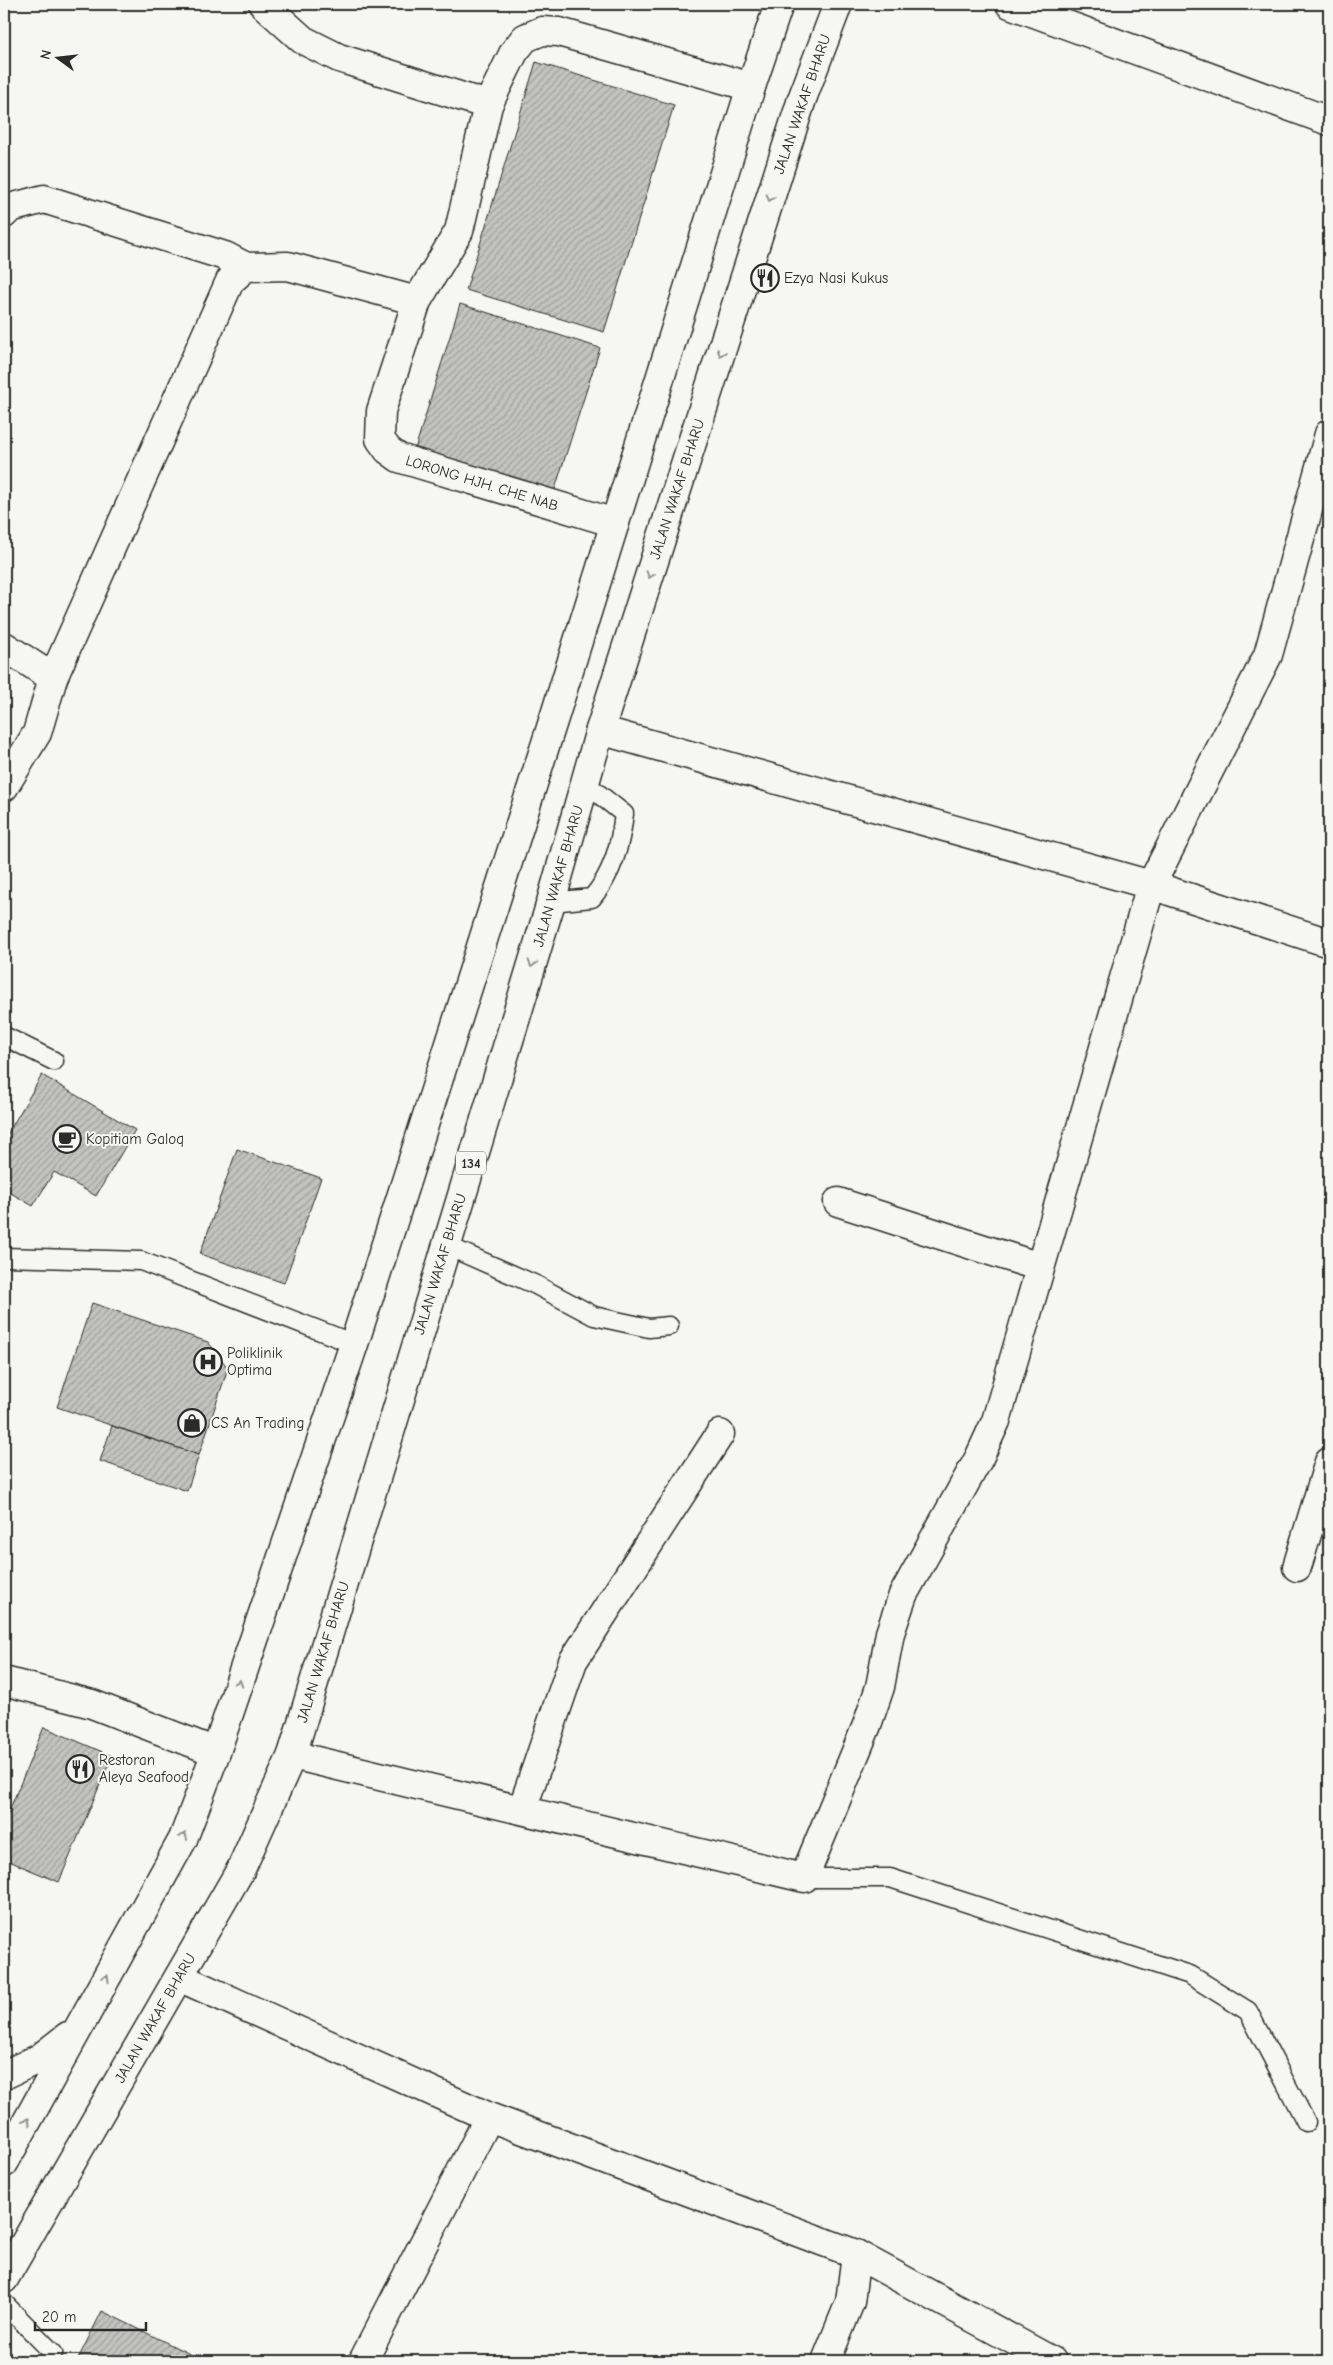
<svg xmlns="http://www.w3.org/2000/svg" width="1333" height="2365" font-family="'Comic Neue',sans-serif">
  <defs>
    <pattern id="building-hatch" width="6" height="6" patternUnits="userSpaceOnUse" patternTransform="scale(1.25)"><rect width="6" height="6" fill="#c3c3c0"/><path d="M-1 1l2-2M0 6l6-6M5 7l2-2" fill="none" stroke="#9f9f9c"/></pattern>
  </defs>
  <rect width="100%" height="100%" fill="#f6f6f2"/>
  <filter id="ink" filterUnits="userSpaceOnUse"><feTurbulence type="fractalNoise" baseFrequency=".02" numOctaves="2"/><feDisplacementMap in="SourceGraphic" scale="10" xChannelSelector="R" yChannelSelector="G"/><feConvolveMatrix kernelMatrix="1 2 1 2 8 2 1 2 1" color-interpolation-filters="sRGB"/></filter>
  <g filter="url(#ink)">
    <path fill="url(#building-hatch)" stroke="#2b2b2b" d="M 536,62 L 674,105 L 604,332 L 466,290 Z
      M 460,304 L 600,348 L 554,492 L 415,449 Z
      M 42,1075 L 135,1130 L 96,1196 L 54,1172 L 33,1206 L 4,1189 L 4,1140 Z
      M 237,1149 L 321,1178 L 284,1283 L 200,1254 Z
      M 92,1303 L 208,1342 L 228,1368 L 199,1455 L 57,1407 Z
      M 112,1426 L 199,1455 L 187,1491 L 100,1461 Z
      M 44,1727 L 112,1756 L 59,1882 L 4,1859 L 4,1823 Z
      M 102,2311 L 204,2361 L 77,2361 Z"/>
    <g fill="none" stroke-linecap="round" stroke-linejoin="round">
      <defs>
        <path id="service" d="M 551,902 L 592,898 C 613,873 620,846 624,814 L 585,783
          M 4,1036 L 54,1061
          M 445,1245 L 536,1285 L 594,1316 L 649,1328 L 669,1326
          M 4,1257 L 141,1261 L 354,1344
          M 804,1878 L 890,1878 L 1190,1975 L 1248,2011 L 1306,2122
          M 4,2303 L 53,2353 L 49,2361"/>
        <path id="minor" d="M 263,4 L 303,40 L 339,58 L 488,105
          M 1010,4 L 1329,121
          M 4,214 L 10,208 L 44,199 L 225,256 L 246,267
          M 615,523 L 399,458 L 388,450 L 380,439 L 381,411 L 417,301 L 459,231 L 488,105 L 514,52 L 525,38 L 542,31 L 559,32 L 751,87
          M 4,646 L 53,678
          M 600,730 L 1151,885 L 1329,943
          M 4,787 L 37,733 L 53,678 L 230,281 L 246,267 L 288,266 L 417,301
          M 838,1202 L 1040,1267
          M 1297,1567 L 1329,1462
          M 4,1681 L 92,1704 L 216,1752
          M 292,1755 L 804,1878 L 867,1725 L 880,1687 L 890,1633 L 903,1595 L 979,1458 L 996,1421 L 1151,885 L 1268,655 L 1329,434
          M 522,1810 L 573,1661 L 720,1434
          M 179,1977 L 489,2117 L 856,2254 L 1052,2361
          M 363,2361 L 489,2117
          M 826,2361 L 850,2302 L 856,2254"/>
        <path id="primary" d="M 4,2075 L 40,2058 L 68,2036
          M 4,2163 L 183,1839 L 216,1752 L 354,1344 L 554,718 L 751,87 L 779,4
          M 4,2279 L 241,1869 L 292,1755 L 551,902 L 600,730 L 802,99 L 838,4"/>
      </defs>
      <use href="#service" stroke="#2b2b2b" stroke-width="21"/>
      <use href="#minor" stroke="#2b2b2b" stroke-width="31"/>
      <use href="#primary" stroke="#2b2b2b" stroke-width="31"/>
      <use href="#service" stroke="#f6f6f2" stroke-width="18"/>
      <use href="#minor" stroke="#f6f6f2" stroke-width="28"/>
      <use href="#primary" stroke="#f6f6f2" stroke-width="28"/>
    </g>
    <defs><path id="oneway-chevron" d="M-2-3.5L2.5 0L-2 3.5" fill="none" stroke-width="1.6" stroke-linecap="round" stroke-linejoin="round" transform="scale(1.25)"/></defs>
    <g stroke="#90908e">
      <use href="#oneway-chevron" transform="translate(770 198) rotate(108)"/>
      <use href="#oneway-chevron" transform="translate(721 353) rotate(108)"/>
      <use href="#oneway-chevron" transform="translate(650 575) rotate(108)"/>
      <use href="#oneway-chevron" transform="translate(532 964) rotate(107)"/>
      <use href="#oneway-chevron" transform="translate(239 1683) rotate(-71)"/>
      <use href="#oneway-chevron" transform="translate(184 1836) rotate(-67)"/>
      <use href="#oneway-chevron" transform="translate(106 1978) rotate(-61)"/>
      <use href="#oneway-chevron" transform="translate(27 2121) rotate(-61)"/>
    </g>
  </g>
  <defs>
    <symbol id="restaurant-ring" viewBox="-11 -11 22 22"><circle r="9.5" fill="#f6f6f2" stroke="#2b2b2b" stroke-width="1.5"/><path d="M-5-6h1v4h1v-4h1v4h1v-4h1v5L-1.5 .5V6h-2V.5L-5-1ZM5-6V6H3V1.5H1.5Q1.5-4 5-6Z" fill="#2b2b2b"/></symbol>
    <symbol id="cafe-ring" viewBox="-11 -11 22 22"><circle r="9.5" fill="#f6f6f2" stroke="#2b2b2b" stroke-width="1.5"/><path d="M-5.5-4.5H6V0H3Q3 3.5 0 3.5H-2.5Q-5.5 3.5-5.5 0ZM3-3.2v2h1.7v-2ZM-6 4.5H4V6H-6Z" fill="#2b2b2b"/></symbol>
    <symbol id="hospital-ring" viewBox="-11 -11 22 22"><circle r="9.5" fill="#f6f6f2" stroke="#2b2b2b" stroke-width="1.5"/><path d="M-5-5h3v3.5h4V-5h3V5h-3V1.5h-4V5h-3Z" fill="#2b2b2b"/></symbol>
    <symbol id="shop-ring" viewBox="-11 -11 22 22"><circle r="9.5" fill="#f6f6f2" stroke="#2b2b2b" stroke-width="1.5"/><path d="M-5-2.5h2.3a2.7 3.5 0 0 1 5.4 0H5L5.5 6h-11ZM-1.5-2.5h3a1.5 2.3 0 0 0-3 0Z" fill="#2b2b2b"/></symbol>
  </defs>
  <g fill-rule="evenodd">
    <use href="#restaurant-ring" x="749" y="262" width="32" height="32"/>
    <use href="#cafe-ring" x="51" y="1123" width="32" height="32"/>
    <use href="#hospital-ring" x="192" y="1346" width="32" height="32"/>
    <use href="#shop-ring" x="176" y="1407" width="32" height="32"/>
    <use href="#restaurant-ring" x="64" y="1753" width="32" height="32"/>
  </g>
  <g text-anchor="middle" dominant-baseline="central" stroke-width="4" stroke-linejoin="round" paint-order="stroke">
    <rect fill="#f6f6f2" stroke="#686867" stroke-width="1" x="456" y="1151.5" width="30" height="23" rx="4"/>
    <g font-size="14" font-weight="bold" fill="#2b2b2b">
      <text x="471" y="1163">134</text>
    </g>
    <g font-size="15" fill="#2b2b2b" stroke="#f6f6f2">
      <text transform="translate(802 104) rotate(-71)">JALAN WAKAF BHARU</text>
      <text transform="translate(482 483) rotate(17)">LORONG HJH. CHE NAB</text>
      <text transform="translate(677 489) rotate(-72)">JALAN WAKAF BHARU</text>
      <text transform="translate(558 876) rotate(-74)">JALAN WAKAF BHARU</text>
      <text transform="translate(440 1264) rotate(-73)">JALAN WAKAF BHARU</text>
      <text transform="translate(323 1652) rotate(-73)">JALAN WAKAF BHARU</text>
      <text transform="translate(155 2018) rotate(-60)">JALAN WAKAF BHARU</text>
    </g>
    <g font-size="15" fill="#2b2b2b" stroke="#f6f6f2" text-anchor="start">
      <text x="784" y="278">Ezya Nasi Kukus</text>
      <text x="86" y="1139">Kopitiam Galoq</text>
      <text x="227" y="1353">Poliklinik<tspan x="227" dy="17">Optima</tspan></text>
      <text x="211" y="1423">CS An Trading</text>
      <text x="99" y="1760">Restoran<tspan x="99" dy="17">Aleya Seafood</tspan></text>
    </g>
  </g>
  <rect width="1333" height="2365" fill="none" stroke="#f6f6f2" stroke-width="20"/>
  <rect x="10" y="10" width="1313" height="2345" fill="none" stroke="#2b2b2b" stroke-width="2" filter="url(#ink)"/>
  <g transform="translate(58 58) rotate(285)" stroke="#f6f6f2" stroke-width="4" paint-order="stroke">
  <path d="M0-4L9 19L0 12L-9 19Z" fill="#2b2b2b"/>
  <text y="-8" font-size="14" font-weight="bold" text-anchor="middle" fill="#2b2b2b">N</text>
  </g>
  <path d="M35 2322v8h111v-8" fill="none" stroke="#2b2b2b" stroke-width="2.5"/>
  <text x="42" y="2322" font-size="15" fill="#2b2b2b" stroke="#f6f6f2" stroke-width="4" paint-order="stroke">20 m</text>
</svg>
